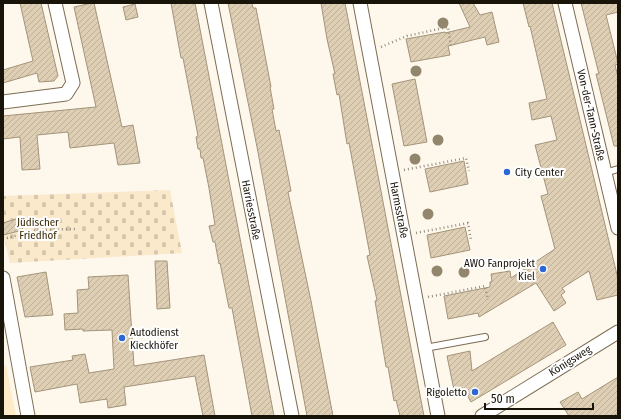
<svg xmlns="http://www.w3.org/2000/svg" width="621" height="419" font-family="'Fira Sans Condensed',sans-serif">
  <defs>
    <pattern id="cemetery-stones" width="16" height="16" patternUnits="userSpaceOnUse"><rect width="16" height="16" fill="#fae9cb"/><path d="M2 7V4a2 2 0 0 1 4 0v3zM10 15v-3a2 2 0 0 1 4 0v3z" fill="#d6c7ad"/></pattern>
    <pattern id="building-hatch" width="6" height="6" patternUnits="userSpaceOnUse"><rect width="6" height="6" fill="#deceb3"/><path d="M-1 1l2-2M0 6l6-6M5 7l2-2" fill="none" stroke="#beb099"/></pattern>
  </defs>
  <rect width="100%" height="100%" fill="#fef8ec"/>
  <path fill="#ffebc7" d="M 6,365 L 16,416 L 3,416 L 3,366 Z"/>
  <path fill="url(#cemetery-stones)" d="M 170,190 L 182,253 L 10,263 L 3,234 L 3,196 Z"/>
  <path fill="url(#building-hatch)" stroke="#a3947a" d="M 20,3 L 41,3 L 58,76 L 54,81 L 39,82 L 37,73 L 3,83 L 3,70 L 33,61 Z
    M 92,3 L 94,3 L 122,127 L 133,125 L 140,163 L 118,165 L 114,143 L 70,148 L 68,132 L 37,135 L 40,169 L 22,170 L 20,137 L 3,139 L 3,116 L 96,107 L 74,7 Z
    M 171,3 L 195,3 L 274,416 L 252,416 L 232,308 L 229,308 L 220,263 L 219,264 L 215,242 L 213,242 L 209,226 L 215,225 L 209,188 L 203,158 L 201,158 L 200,149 L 198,149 L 196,137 L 198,136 L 194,115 L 183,58 L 181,58 Z
    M 228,3 L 252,3 L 253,8 L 256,8 L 271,87 L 270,87 L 274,109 L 272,109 L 276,131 L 279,130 L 291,191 L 288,192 L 311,301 L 333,416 L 307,416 L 257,147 Z
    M 321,3 L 345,3 L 424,416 L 400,416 L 396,400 L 394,401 L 388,367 L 386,367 L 375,301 L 377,300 L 367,256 L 370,255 L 349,143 L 347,144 L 339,94 L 337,95 L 333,74 L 335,74 L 327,39 Z
    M 459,3 L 473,3 L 480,15 L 492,12 L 499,42 L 487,45 L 485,37 L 448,46 L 450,55 L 411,62 L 406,39 L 445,32 L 445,33 L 470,27 Z
    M 523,3 L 552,3 L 618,279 L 618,295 L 597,300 L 589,271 L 562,288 L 565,292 L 561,295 L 566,303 L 554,311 L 536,283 L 479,317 L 478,313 L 448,319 L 444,296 L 490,287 L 490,282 L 492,281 L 491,274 L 510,271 L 511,278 L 555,249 L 541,196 L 548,194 L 535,145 L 557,140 L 551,116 L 532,120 L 529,103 L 547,99 L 530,26 L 529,27 Z
    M 581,3 L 618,3 L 618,12 L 606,15 L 618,63 L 618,64 L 615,65 L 618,77 L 618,146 L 614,146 L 596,74 L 599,74 Z
    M 135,4 L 138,17 L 126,20 L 123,7 Z
    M 415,79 L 427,142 L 404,146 L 392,84 Z
    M 464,161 L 468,184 L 430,192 L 425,169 Z
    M 19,218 L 23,230 L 3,235 L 3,223 Z
    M 465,227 L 470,250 L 431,258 L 427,235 Z
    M 155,261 L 167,261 L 170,308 L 157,309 Z
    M 46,272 L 53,315 L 25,317 L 17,277 Z
    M 128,275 L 134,366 L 204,355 L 215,416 L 203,416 L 195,376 L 124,387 L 126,405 L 108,408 L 107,399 L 80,403 L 77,384 L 35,392 L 30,367 L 73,360 L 72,356 L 85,354 L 89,373 L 114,369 L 112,330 L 83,331 L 83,329 L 65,330 L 64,314 L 78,313 L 77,290 L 89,289 L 88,277 Z
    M 553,322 L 566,345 L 471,402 L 463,388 L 454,390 L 447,356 L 470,351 L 472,371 Z
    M 618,377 L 618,413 L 613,416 L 569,416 L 560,402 L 578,392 L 582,399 Z"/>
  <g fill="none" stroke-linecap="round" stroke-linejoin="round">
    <defs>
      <path id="lane" d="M 605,173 L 618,169
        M 425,348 L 485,337"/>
      <path id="street" d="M 211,3 L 292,416
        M 360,3 L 438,416
        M 565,3 L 618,228
        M 3,102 L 66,94 L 73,83 L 55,3
        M 3,278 L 28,416
        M 482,416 L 618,332"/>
    </defs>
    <use href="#lane" stroke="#7c6d54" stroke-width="8"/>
    <use href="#street" stroke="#7c6d54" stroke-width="15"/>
    <path stroke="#938d82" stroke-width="2.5" stroke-dasharray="1 3" stroke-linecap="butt" d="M 381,47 L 407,36 L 448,27 L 451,47
      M 404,170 L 466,158 L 469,171
      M 416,233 L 468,223 L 471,240
      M 3,239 L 38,230 L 75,229
      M 428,297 L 485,286 L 488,300"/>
    <use href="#lane" stroke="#fff" stroke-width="6"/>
    <use href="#street" stroke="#fff" stroke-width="13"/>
  </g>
  <g fill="#92866c">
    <circle cx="443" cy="23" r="5.5"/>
    <circle cx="416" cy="71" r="5.5"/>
    <circle cx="438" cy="140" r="5.5"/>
    <circle cx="415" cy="159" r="5.5"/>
    <circle cx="428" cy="214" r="5.5"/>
    <circle cx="437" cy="271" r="5.5"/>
    <circle cx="464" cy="272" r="5.5"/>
  </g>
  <g fill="#2d67d5" stroke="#fff" stroke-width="1.5">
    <circle cx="507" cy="172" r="4"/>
    <circle cx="543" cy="269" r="4"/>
    <circle cx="122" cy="338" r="4"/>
    <circle cx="475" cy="392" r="4"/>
  </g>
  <g text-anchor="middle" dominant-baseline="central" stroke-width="4" stroke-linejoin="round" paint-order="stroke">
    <g font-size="11" fill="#19140a" stroke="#fff">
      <text transform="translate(591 115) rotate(77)">Von-der-Tann-Straße</text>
      <text transform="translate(251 210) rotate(79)">Harriesstraße</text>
      <text transform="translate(399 210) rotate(79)">Harmsstraße</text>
      <text transform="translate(570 361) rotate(-32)">Königsweg</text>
    </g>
    <g font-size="11" fill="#19140a" stroke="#fff" text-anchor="start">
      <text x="515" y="172">City Center</text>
      <text x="535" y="263" text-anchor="end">AWO Fanprojekt<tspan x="535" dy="13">Kiel</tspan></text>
      <text x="130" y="332">Autodienst<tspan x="130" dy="13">Kieckhöfer</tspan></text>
      <text x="467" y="392" text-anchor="end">Rigoletto</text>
    </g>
    <g font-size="11" fill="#3a2803" stroke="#fff">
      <text x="38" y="222">Jüdischer<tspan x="38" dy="13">Friedhof</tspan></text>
    </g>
  </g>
  <rect width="621" height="419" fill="none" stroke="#19140a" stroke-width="8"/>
  <path d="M485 403v6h108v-6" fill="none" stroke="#19140a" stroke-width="2"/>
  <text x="491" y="403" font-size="12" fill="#19140a" stroke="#ffffff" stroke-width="3" paint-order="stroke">50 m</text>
</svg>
